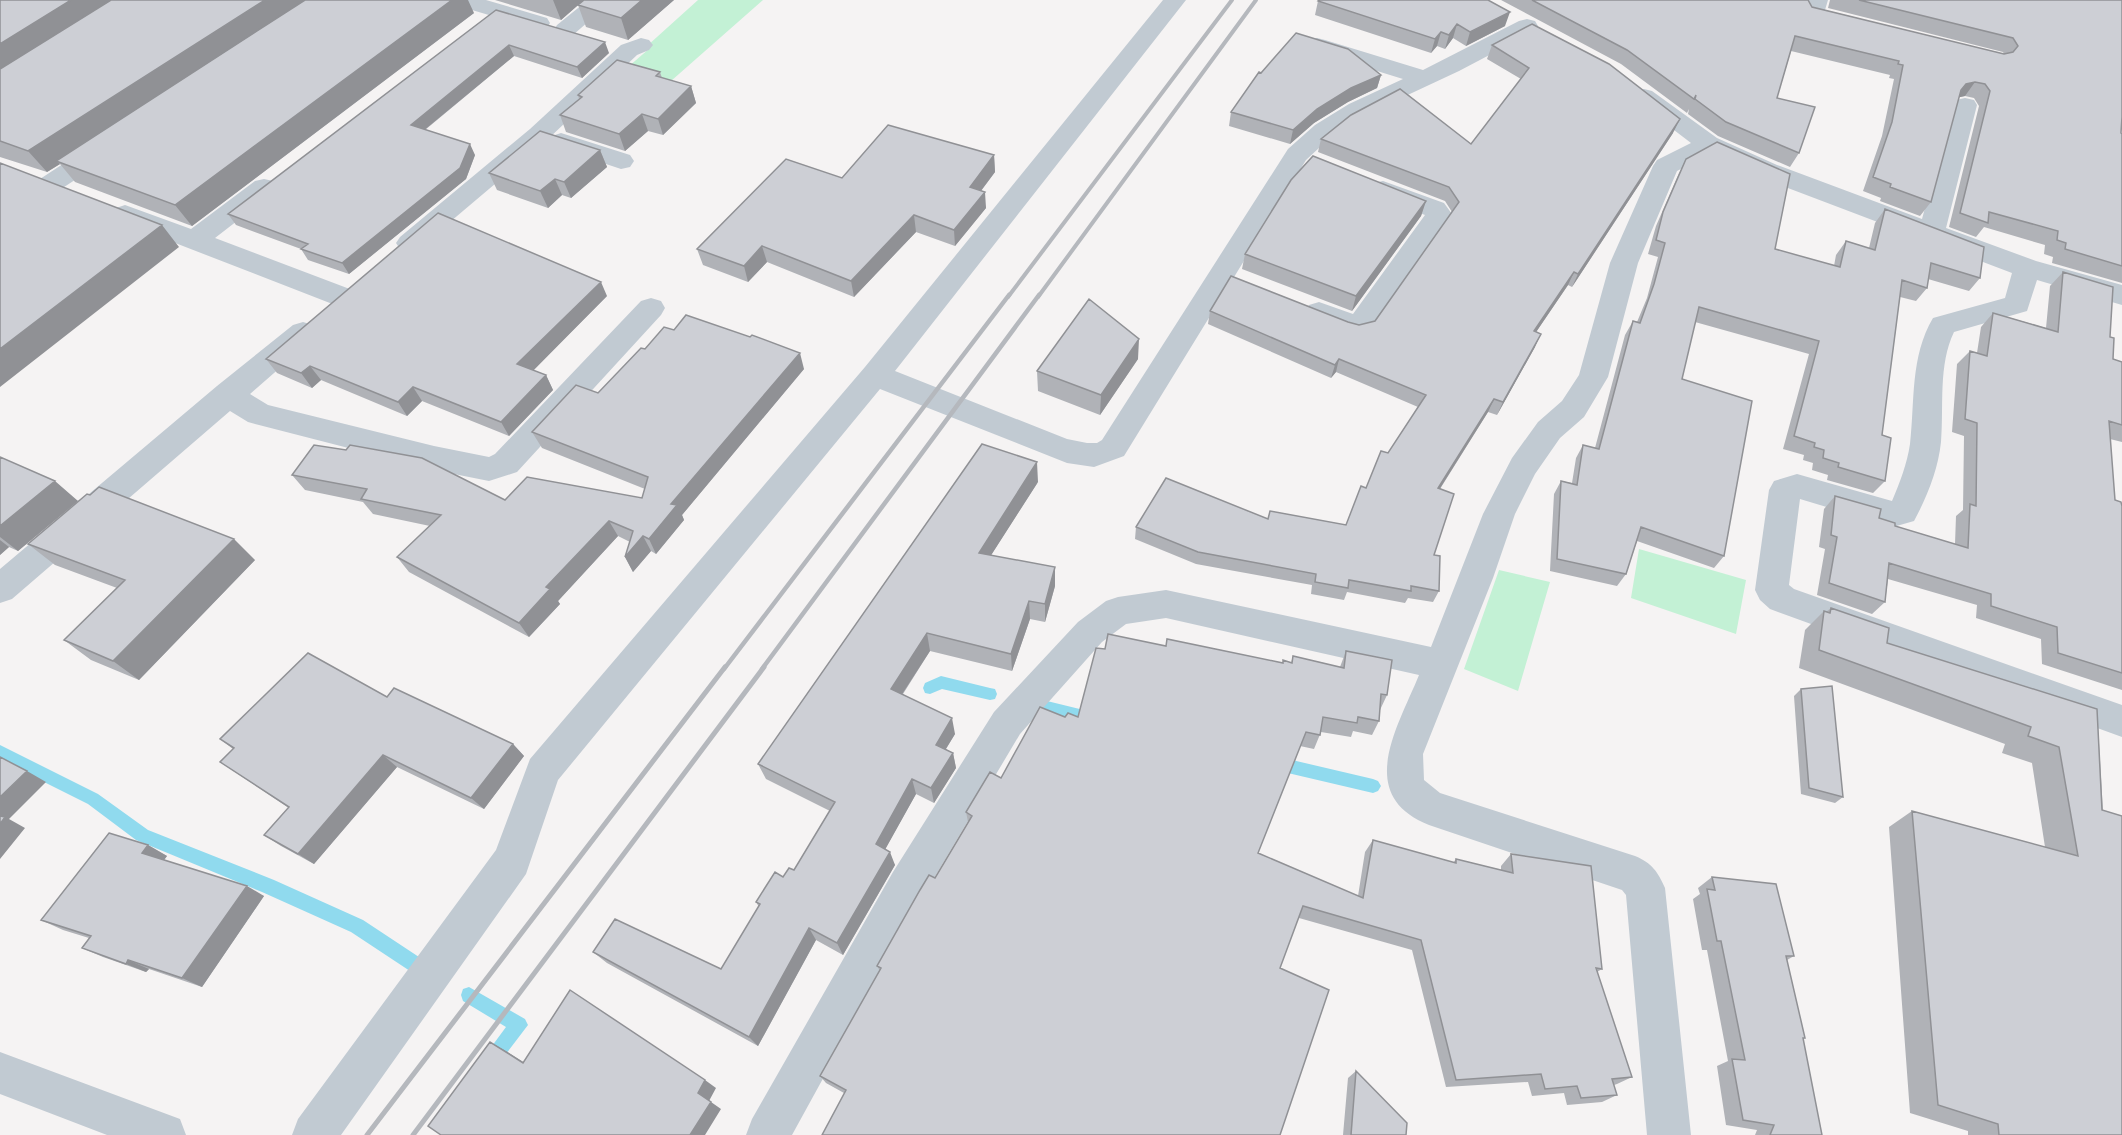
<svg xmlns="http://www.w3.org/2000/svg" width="2122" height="1135" font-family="Karla,sans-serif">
  <rect width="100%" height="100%" fill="#f5f3f3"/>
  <path fill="#c3f1d5" d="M 698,0 L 763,0 L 671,81 L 628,67 L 650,48 L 647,46 Z
    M 1639,549 L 1746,580 L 1736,634 L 1631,598 Z
    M 1499,570 L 1550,582 L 1518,691 L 1464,669 Z"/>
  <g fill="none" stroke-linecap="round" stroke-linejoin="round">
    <path fill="#90daee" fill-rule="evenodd" d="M 941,676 L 990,688 L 995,689 L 997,694 L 995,699 L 990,700 L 942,689 L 930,694 L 925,693 L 923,688 L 925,683 Z
      M 1047,701 L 1096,713 L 1101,715 L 1103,720 L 1101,725 L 1096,727 L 1047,715 L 1042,713 L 1040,708 L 1042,703 Z
      M 0,745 L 98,794 L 148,830 L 274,880 L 363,920 L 425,961 L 427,967 L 425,973 L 419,975 L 413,973 L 351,932 L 262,892 L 136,840 L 88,804 L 0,760 Z
      M 1275,756 L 1373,779 L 1378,781 L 1381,786 L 1378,791 L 1373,793 L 1275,770 L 1270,768 L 1267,763 L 1270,758 Z
      M 469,987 L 525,1019 L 528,1025 L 496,1067 L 490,1070 L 484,1067 L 481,1061 L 506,1027 L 463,1001 L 461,995 L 463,989 Z"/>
    <path fill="#c1cad2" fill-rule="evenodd" d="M 452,0 L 486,0 L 547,18 L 550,23 L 547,28 L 539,30 L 455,5 Z
      M 588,0 L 613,0 L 573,35 L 565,37 L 557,35 L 554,30 L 557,25 Z
      M 1163,0 L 1186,0 L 895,371 L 1067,439 L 1087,443 L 1097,443 L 1102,440 L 1288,149 L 1315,125 L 1349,104 L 1403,79 L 1309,50 L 1305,45 L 1309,40 L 1317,38 L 1325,40 L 1423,70 L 1519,21 L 1527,19 L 1535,21 L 1538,26 L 1535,31 L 1459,71 L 1367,114 L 1333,135 L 1306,160 L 1124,456 L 1094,467 L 1067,463 L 880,389 L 558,780 L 526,874 L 341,1135 L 292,1135 L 298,1119 L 496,850 L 530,759 L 865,367 Z
      M 1806,0 L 1828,0 L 1825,10 L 1857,18 L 1860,23 L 1857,28 L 1849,30 L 1805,19 L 1802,14 Z
      M 641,38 L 649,40 L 653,45 L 649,50 L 637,55 L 548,139 L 418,249 L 409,252 L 400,249 L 396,243 L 400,237 L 530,129 L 621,45 Z
      M 1644,89 L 1652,91 L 1717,138 L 1777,165 L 1922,219 L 1953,105 L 1956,100 L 1965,98 L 1974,100 L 1977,105 L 1946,228 L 2036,261 L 2122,285 L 2122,305 L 2037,280 L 2027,311 L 1954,332 C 1938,365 1944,406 1941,442 C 1938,470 1927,497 1914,521 L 1893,527 L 1800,499 L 1789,585 L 1794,589 L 2122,705 L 2122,737 L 1770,609 L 1760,600 L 1755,590 L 1769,490 L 1774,481 L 1797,474 L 1892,501 C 1900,482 1907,464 1910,444 C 1915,401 1910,357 1933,318 L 2005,298 L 2012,273 L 1759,177 L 1709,154 L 1677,171 L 1638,263 L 1608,377 L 1584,417 L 1560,438 L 1535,474 L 1515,514 L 1493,578 L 1423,754 L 1424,780 L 1440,793 L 1635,856 C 1652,863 1658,872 1665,888 L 1691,1135 L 1647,1135 L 1626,895 L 1622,890 L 1429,825 C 1354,795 1398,727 1419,675 L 1166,618 L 1126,624 L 1102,642 L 1020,734 L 921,900 L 792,1135 L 746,1135 L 752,1119 L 893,872 L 994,712 L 1078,622 L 1106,601 L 1118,597 L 1166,590 L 1431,647 L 1483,514 L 1512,458 L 1538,422 L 1562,401 L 1579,375 L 1610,263 L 1653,166 L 1657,160 L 1691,143 L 1636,101 L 1632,96 L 1636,91 Z
      M 561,133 L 630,155 L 634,161 L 630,167 L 621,169 L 552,146 L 549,141 L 552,136 Z
      M 104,141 L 113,143 L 117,149 L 113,155 L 58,191 L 49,193 L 40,191 L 36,185 L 40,179 L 95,143 Z
      M 264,179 L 273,181 L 277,187 L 273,193 L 215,238 L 355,291 L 359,298 L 355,305 L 345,308 L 335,305 L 116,220 L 112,214 L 116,208 L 125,205 L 191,229 L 255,181 Z
      M 1383,181 L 1444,203 L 1452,214 L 1370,332 L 1355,336 L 1309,319 L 1305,312 L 1309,305 L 1319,302 L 1353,314 L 1425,215 L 1374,195 L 1370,189 L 1374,183 Z
      M 651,298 L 661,301 L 665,308 L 661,315 L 517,472 L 489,481 L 434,470 L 259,425 L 248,422 L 230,411 L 12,599 L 0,603 L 0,569 L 217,386 L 293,325 L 303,322 L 313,325 L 317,332 L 313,339 L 250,394 L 268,405 L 434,446 L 489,457 L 495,454 L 641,301 Z
      M 0,1052 L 180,1119 L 186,1135 L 107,1135 L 0,1094 Z"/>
    <path stroke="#b5b8bd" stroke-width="4" d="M 1008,297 L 1232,0
      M 1038,297 L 1256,0"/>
    <path stroke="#b5b8bd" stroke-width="4.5" d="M 724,669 L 1009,295
      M 762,669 L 1039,295"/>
    <path stroke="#b5b8bd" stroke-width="5" d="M 367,1135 L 725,667
      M 413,1135 L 764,667"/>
  </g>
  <path fill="#b0b2b7" d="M 0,0 L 474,13 L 192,226 L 75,182 L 60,164 L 47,172 L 0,157 Z
    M 495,0 L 674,0 L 628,40 L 586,27 L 578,5 L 561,20 Z
    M 1501,0 L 1808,0 L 1812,7 L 2004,54 L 2003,52 L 1828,8 L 1830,0 L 2122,0 L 2121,133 L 2122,134 L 2122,283 L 2052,263 L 2053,257 L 2044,254 L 2045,245 L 1984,227 L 1976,237 L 1949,227 L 1979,106 L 1974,98 L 1965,96 L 1959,97 L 1931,202 L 1920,216 L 1880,201 L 1881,198 L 1863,191 L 1882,136 L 1894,79 L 1889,78 L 1890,75 L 1791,51 L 1777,98 L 1799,153 L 1790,167 L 1718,136 L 1688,114 L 1689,109 L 1687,113 L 1621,64 Z
    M 1318,1 L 1505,26 L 1466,46 L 1453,38 L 1445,49 L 1437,46 L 1431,53 L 1315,15 Z
    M 496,10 L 609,53 L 582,78 L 514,56 L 425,130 L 475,155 L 466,179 L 349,274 L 308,260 L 301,249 L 236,225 L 228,214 Z
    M 1492,45 L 1673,133 L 1572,287 L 1568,285 L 1536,332 L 1535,347 L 1497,415 L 1488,412 L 1440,489 L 1434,555 L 1439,591 L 1433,602 L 1408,598 L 1405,603 L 1347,592 L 1344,600 L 1311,594 L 1312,585 L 1196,564 L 1135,539 L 1136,527 L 1268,519 L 1270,511 L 1346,525 L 1366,488 L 1418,407 L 1336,372 L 1331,378 L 1208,324 L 1210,311 L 1348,322 L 1359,325 L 1375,321 L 1452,212 L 1445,201 L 1318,152 L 1321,139 L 1471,144 L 1521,79 L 1487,59 Z
    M 660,72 L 662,78 L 691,86 L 696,103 L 663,135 L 648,131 L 625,151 L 566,132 L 560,115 L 579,99 L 578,95 Z
    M 1261,73 L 1381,75 L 1377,88 L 1348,102 L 1314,123 L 1290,144 L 1229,126 L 1231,112 Z
    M 600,150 L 607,167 L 571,198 L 562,195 L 548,208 L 497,190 L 489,173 Z
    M 994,155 L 995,172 L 981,191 L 986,208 L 955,246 L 916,232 L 854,297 L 767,262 L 748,282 L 703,265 L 697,249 L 842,178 Z
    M 1686,159 L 1775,249 L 1834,266 L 1836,255 L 1846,241 L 1869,248 L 1875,223 L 1885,209 L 1980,278 L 1969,291 L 1928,279 L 1927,288 L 1916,301 L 1900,297 L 1882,435 L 1885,481 L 1873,493 L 1827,480 L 1828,475 L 1812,470 L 1813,463 L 1803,460 L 1804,455 L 1783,449 L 1809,354 L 1695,322 L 1682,379 L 1724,556 L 1714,568 L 1637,541 L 1626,574 L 1617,586 L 1550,571 L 1554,494 L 1561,481 L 1572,483 L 1576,458 L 1583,445 L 1595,448 L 1625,335 L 1633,321 L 1637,322 L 1647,298 L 1658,257 L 1648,254 L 1656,226 L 1679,173 Z
    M 1426,201 L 1421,216 L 1352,311 L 1242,269 L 1245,254 Z
    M 2063,272 L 2110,337 L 2113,359 L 2122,362 L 2122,442 L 2110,439 L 2115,500 L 2122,506 L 2122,690 L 2042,664 L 2041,639 L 1976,618 L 1977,605 L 1888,579 L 1885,602 L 1872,614 L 1817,595 L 1825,549 L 1819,547 L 1824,509 L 1835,496 L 1895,526 L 1955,544 L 1956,516 L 1963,510 L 1964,436 L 1952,432 L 1957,364 L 1970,351 L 1977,353 L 1981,327 L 1993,313 L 2046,328 L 2050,286 Z
    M 607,296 L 533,370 L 546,375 L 553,390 L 509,436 L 422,401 L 407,416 L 321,380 L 312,388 L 277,373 L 266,359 Z
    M 674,330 L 804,369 L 682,515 L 684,520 L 656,554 L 651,551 L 633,572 L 625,557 L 630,542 L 618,536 L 558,601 L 560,604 L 529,637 L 409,572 L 397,557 L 430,526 L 373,514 L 363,502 L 305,490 L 292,475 L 505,500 L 642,498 L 645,489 L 542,448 L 532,432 L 598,393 L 645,349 Z
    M 1138,359 L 1100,415 L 1038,391 L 1037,371 Z
    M 0,457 L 78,501 L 18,551 L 9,547 L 0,555 Z
    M 1038,482 L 991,555 L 1055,586 L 1045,622 L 1030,619 L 1012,671 L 930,651 L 903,694 L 955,734 L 946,749 L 953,753 L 956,768 L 934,803 L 916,794 L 885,849 L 895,865 L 843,955 L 816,940 L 758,1046 L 607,963 L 593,952 L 721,969 L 759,907 L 756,902 L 783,877 L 794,870 L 830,811 L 766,779 L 758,764 Z
    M 28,544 L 255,560 L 139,680 L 91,660 L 64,640 L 117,588 L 55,565 Z
    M 1831,608 L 1887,643 L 2097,709 L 2122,1135 L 1968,1135 L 1968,1131 L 1910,1113 L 1889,827 L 1912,811 L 2045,847 L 2032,763 L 2002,753 L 2005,744 L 1799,668 L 1805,630 L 1824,611 L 1826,612 Z
    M 1166,646 L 1283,663 L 1291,663 L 1293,656 L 1340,667 L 1346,651 L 1387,695 L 1380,710 L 1379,721 L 1372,735 L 1353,731 L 1351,737 L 1321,732 L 1314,749 L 1300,746 L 1258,853 L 1358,896 L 1365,852 L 1373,840 L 1453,863 L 1456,859 L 1501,870 L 1501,866 L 1511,854 L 1602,969 L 1597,972 L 1632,1077 L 1617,1084 L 1614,1085 L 1617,1095 L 1602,1102 L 1567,1105 L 1564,1093 L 1532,1096 L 1528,1082 L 1446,1087 L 1412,950 L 1299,918 L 844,1093 L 826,1083 L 820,1076 L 880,971 L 877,966 L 935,878 L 968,822 L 966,812 L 1065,717 L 1078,717 L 1105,649 Z
    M 1801,689 L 1843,797 L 1835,803 L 1801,794 L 1794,696 Z
    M 387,697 L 513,744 L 524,756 L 484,809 L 397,767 L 314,864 L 281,846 L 264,835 L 289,808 L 220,762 L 233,749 L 220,739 Z
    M 148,845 L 167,856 L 164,860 L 264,896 L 202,987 L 149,969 L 146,972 L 103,957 L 82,948 L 89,938 L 63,930 L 41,920 Z
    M 1712,877 L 1794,956 L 1787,960 L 1805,1038 L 1803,1039 L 1822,1135 L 1755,1135 L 1757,1130 L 1726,1125 L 1717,1066 L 1728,1061 L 1707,950 L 1702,950 L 1693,899 L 1700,894 L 1698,888 Z
    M 1356,1071 L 1406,1135 L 1343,1135 L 1348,1078 Z"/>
  <path fill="#909195" d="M 71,0 L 121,0 L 0,77 L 0,44 Z
    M 265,0 L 312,0 L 56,161 L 60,164 L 47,172 L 28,151 Z
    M 452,0 L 468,0 L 474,13 L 192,226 L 175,205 Z
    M 553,0 L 584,0 L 561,20 Z
    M 642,0 L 674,0 L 628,40 L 621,18 Z
    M 1510,12 L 1505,26 L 1466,46 L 1470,32 Z
    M 1457,24 L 1453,38 L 1445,49 L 1449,35 Z
    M 1441,32 L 1437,46 L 1431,53 L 1435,39 Z
    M 605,42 L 609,53 L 582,78 L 577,67 Z
    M 509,45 L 514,56 L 417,136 L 411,125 Z
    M 1381,75 L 1377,88 L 1348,102 L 1314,123 L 1290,144 L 1293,130 L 1317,109 L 1351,88 Z
    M 1975,82 L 1965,96 L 1956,98 L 1966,84 Z
    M 691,86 L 696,103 L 663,135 L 658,119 Z
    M 642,114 L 648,131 L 625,151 L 619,134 Z
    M 1680,119 L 1673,133 L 1572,287 L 1578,274 Z
    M 470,144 L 475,155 L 466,179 L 349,274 L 342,263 Z
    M 600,150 L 607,167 L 571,198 L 564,182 Z
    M 994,155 L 995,172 L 971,204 L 970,187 Z
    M 555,179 L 562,195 L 548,208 L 540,191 Z
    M 985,192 L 986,208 L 955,246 L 954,230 Z
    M 1426,201 L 1421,216 L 1352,311 L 1356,296 Z
    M 914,215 L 916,232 L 854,297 L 851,281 Z
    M 162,225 L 179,247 L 0,387 L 0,349 Z
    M 762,246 L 767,262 L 748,282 L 744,266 Z
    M 1574,272 L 1568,285 L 1528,344 L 1534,331 Z
    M 601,282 L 607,296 L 525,379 L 517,364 Z
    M 1541,334 L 1535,347 L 1497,415 L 1503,402 Z
    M 1139,339 L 1138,359 L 1100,415 L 1101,395 Z
    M 800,353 L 804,369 L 682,515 L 684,520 L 656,554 L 649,539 L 671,504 Z
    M 1339,359 L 1336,372 L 1331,378 L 1335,365 Z
    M 310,366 L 321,380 L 312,388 L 301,373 Z
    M 546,375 L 553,390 L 509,436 L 501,422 Z
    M 413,387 L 422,401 L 407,416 L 398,402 Z
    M 1494,399 L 1488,412 L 1432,501 L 1438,488 Z
    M 1037,462 L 1038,482 L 981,571 L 979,553 Z
    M 55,481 L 78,501 L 18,551 L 0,537 L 0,526 Z
    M 609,521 L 618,536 L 558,601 L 560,604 L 529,637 L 519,623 L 546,587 Z
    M 643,536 L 651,551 L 633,572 L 625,557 Z
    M 234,539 L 255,560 L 139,680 L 113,661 Z
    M 0,540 L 9,547 L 0,555 Z
    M 1055,567 L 1055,586 L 1045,622 L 1045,604 Z
    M 1029,601 L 1030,619 L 1012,671 L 1011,654 Z
    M 927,633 L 930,651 L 895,705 L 891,689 Z
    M 952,718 L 955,734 L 939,760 L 936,745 Z
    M 513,744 L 524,756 L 484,809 L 471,798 Z
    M 953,753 L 956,768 L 934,803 L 931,788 Z
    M 383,755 L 397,767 L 314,864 L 298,854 Z
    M 27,771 L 46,782 L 9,819 L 25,828 L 0,859 L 0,797 Z
    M 912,779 L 916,794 L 881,857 L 876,844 Z
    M 148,845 L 167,856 L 161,864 L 142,853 Z
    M 890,852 L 895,865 L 843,955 L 837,943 Z
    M 247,886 L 264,896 L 202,987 L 182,978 Z
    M 809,928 L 816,940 L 758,1046 L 749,1037 Z
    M 128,960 L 149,969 L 146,972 L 126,964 Z
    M 490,1042 L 506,1051 L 539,1072 L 523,1063 Z
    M 705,1080 L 716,1088 L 709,1101 L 698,1093 Z
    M 711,1102 L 721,1109 L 705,1135 L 690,1135 Z"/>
  <path fill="#cdcfd5" stroke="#909195" stroke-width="1.5" d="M 0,0 L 71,0 L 0,44 Z
    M 111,0 L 265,0 L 28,151 L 0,141 L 0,69 Z
    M 305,0 L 452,0 L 175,205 L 56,161 Z
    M 584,0 L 642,0 L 621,18 L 578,5 Z
    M 1319,0 L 1488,0 L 1510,12 L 1470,32 L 1457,24 L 1449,35 L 1441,32 L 1435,39 L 1318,1 Z
    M 1532,0 L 1808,0 L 1812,7 L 2004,54 L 2013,52 L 2018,46 L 2013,38 L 1859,0 L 2122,0 L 2122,117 L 2121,133 L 2122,134 L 2122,266 L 2065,249 L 2066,243 L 2057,240 L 2058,231 L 1989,212 L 1988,223 L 1960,213 L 1990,91 L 1985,84 L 1975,82 L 1966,84 L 1961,90 L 1931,202 L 1890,187 L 1891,184 L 1873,177 L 1892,122 L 1903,65 L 1898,64 L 1899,61 L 1795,36 L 1777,98 L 1815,107 L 1799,153 L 1726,122 L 1695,99 L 1696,95 L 1694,99 L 1627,50 Z
    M 496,10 L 605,42 L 577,67 L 509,45 L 411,125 L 470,144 L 460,168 L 342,263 L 301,249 L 308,244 L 228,214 Z
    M 1532,24 L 1609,64 L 1680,119 L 1578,274 L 1574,272 L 1534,331 L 1541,334 L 1503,402 L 1494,399 L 1438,488 L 1454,494 L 1434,555 L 1440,556 L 1439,591 L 1411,586 L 1411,591 L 1349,580 L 1348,588 L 1315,582 L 1316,574 L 1198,552 L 1136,527 L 1166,478 L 1268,519 L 1270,511 L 1346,525 L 1361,486 L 1366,488 L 1381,451 L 1388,453 L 1426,395 L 1339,359 L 1335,365 L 1210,311 L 1231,276 L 1348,322 L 1359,325 L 1375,321 L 1459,202 L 1449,187 L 1321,139 L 1351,115 L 1400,89 L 1471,144 L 1529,68 L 1492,45 Z
    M 1296,33 L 1348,49 L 1381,75 L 1351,88 L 1317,109 L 1293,130 L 1231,112 L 1259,72 L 1261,73 Z
    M 617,60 L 660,72 L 656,76 L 691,86 L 658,119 L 642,114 L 619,134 L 560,115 L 582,97 L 578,95 Z
    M 888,125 L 994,155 L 970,187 L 985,192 L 954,230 L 914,215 L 851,281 L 762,246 L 744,266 L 697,249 L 786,159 L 842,178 Z
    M 540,131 L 600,150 L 564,182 L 555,179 L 540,191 L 489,173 Z
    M 1717,142 L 1790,174 L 1775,249 L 1840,267 L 1846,241 L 1875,250 L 1885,209 L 1984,247 L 1980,278 L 1931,263 L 1927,288 L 1902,280 L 1882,435 L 1891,438 L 1885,481 L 1838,467 L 1839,463 L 1823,458 L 1824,450 L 1814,447 L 1815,443 L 1794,436 L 1819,341 L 1699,307 L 1682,379 L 1752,401 L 1724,556 L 1641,527 L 1626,574 L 1557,559 L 1561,481 L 1577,485 L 1583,445 L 1599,449 L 1633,321 L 1640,323 L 1654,284 L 1665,243 L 1656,240 L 1663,212 L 1686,159 Z
    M 1313,156 L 1426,201 L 1356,296 L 1245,254 L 1291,180 Z
    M 0,163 L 162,225 L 0,349 Z
    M 438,213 L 601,282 L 517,364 L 546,375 L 501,422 L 413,387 L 398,402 L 310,366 L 301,373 L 266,359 Z
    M 2063,272 L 2113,287 L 2110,337 L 2114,338 L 2113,359 L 2122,362 L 2122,425 L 2109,421 L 2115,500 L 2121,502 L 2122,506 L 2122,673 L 2058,653 L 2057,627 L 1991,606 L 1991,594 L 1889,563 L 1885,602 L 1829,583 L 1837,537 L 1831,535 L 1835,496 L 1881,509 L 1879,518 L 1895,523 L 1895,526 L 1968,548 L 1970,504 L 1976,506 L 1977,423 L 1965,419 L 1970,351 L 1987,356 L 1993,313 L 2058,332 Z
    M 1089,299 L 1139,339 L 1101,395 L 1037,371 Z
    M 686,315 L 750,337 L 752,335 L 800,353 L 671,504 L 677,505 L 649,539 L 643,536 L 625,557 L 633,531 L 609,521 L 546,587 L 550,589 L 519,623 L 397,557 L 441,515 L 361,499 L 367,489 L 292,475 L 314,445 L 346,450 L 350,445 L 422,458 L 505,500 L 527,477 L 642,498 L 648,477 L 532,432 L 576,385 L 598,393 L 641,348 L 645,349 L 664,327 L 674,330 Z
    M 982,444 L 1037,462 L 979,553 L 1055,567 L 1045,604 L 1029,601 L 1011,654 L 927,633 L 891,689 L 952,718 L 936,745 L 953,753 L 931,788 L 912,779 L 876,844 L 890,852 L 837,943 L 809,928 L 749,1037 L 593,952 L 615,919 L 721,969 L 760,904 L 756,902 L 775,872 L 783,877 L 789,868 L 794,870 L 835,802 L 758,764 Z
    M 0,457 L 55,481 L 0,526 Z
    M 99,487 L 234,539 L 113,661 L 64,640 L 125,580 L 28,544 L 87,494 L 90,495 Z
    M 1831,608 L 1889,628 L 1887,643 L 2097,709 L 2102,810 L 2122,816 L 2122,1135 L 1999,1135 L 1998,1124 L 1938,1105 L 1912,811 L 2078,856 L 2059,747 L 2028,736 L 2031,727 L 1819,650 L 1824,611 L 1830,613 Z
    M 1108,634 L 1166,646 L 1167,639 L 1283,663 L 1283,660 L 1292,663 L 1293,656 L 1344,668 L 1346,651 L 1392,660 L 1387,695 L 1381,694 L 1379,721 L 1358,717 L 1357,723 L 1323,717 L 1320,735 L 1306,732 L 1258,853 L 1363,898 L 1373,840 L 1456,863 L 1456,859 L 1513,873 L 1511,854 L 1591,866 L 1602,969 L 1596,968 L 1632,1077 L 1612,1079 L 1617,1095 L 1581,1098 L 1577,1086 L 1545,1089 L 1541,1074 L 1456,1080 L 1421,940 L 1303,906 L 1280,968 L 1329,990 L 1280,1135 L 822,1135 L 846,1090 L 820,1076 L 881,968 L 877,966 L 920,890 L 929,875 L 935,878 L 972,816 L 966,812 L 990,772 L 1001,778 L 1040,707 L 1065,717 L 1068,713 L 1078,717 L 1096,648 L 1105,649 Z
    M 308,653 L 387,697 L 394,688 L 513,744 L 471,798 L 383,755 L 298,854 L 264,835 L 289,807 L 220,762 L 234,748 L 220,739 Z
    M 1832,686 L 1843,797 L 1809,788 L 1801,689 Z
    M 0,757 L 27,771 L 0,797 Z
    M 0,816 L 5,817 L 0,824 Z
    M 109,833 L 148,845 L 142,853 L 247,886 L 182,978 L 128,960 L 126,964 L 82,948 L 91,936 L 41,920 Z
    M 1712,877 L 1776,884 L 1794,956 L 1786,956 L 1805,1038 L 1803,1038 L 1822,1135 L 1770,1135 L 1774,1125 L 1743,1120 L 1732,1059 L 1745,1060 L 1721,941 L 1717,941 L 1707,889 L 1715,890 Z
    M 570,990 L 705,1080 L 698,1093 L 711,1102 L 690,1135 L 441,1135 L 428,1126 L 490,1042 L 523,1063 Z
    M 1356,1071 L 1407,1123 L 1406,1135 L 1351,1135 Z"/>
</svg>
